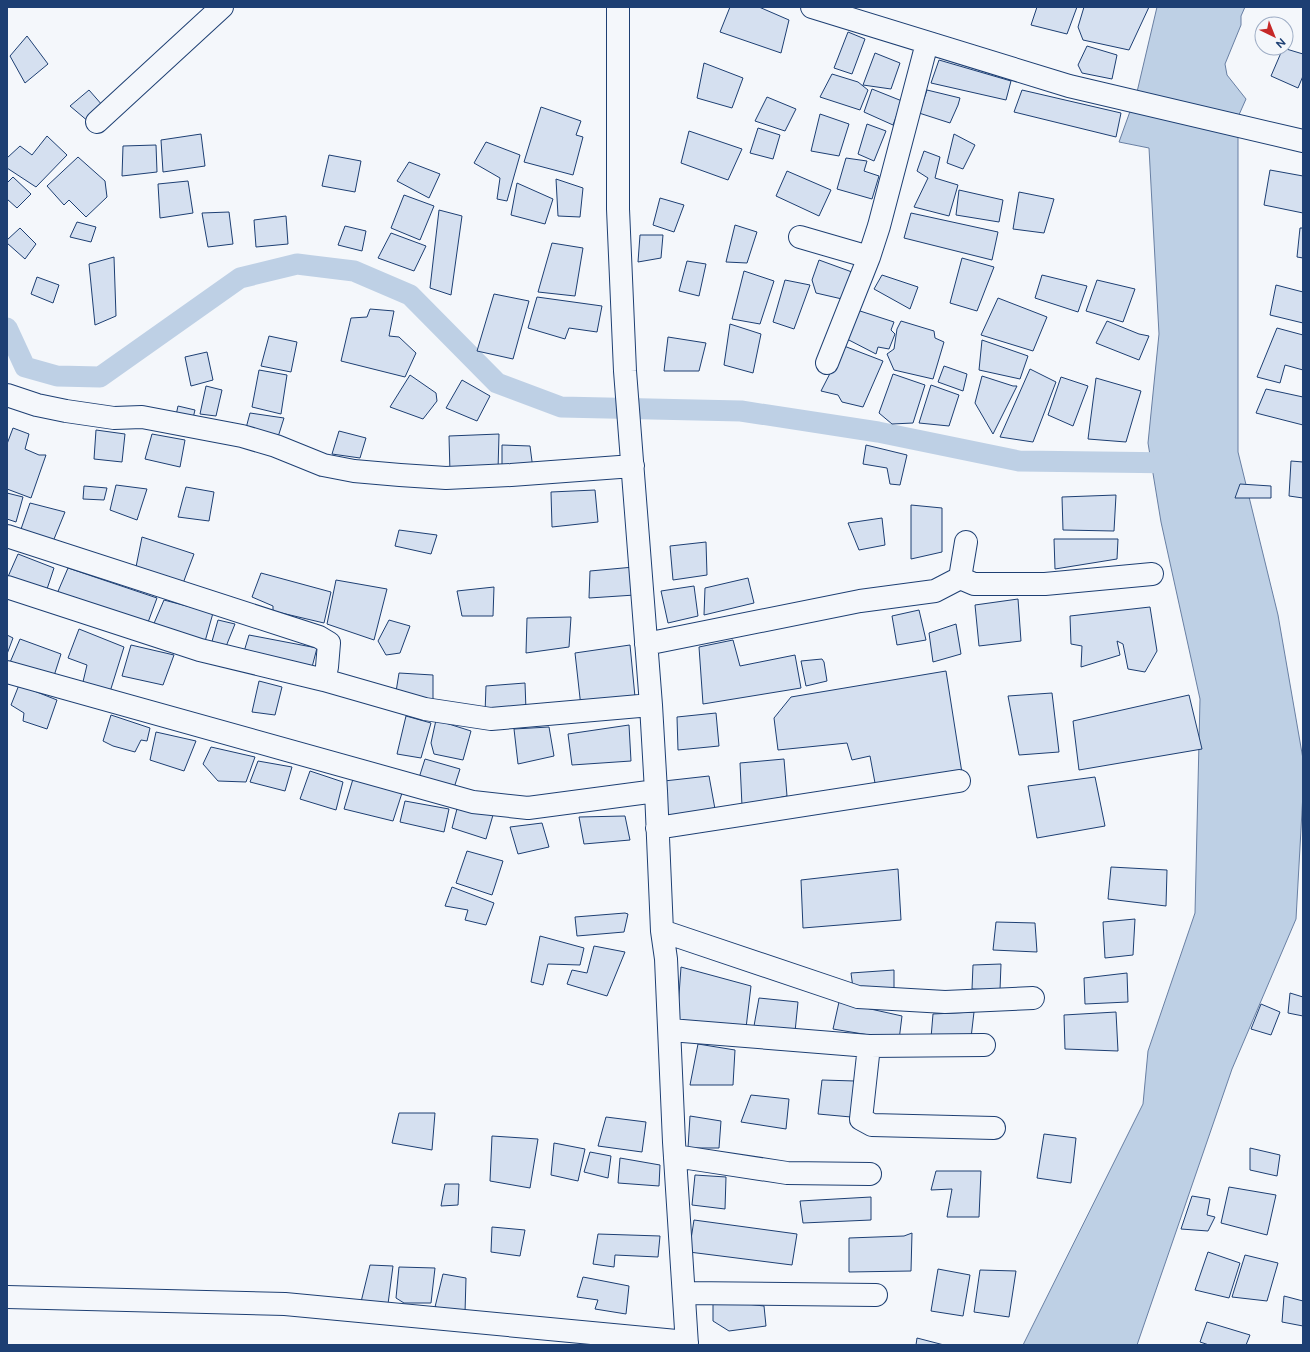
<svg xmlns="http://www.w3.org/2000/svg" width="1310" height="1352" font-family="Figtree,sans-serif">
  <rect width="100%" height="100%" fill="#f4f7fb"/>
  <path fill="#bed0e5" stroke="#687fa3" d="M 1157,7 L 1245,7 L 1241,16 L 1241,25 L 1225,64 L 1227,75 L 1246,99 L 1238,117 L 1238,452 L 1278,615 L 1303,759 L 1303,793 L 1296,919 L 1232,1069 L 1137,1345 L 1023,1345 L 1143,1104 L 1148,1051 L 1195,913 L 1200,699 L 1161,522 L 1148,443 L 1159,334 L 1149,148 L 1119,142 L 1137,92 Z"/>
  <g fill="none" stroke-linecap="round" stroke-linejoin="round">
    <path stroke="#bed0e5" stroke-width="21" d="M 7,328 L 25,367 L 57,376 L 100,377 L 240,278 L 297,264 L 354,271 L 410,295 L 497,383 L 561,407 L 741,411 L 878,432 L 1019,461 L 1180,463"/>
  </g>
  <path fill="#d5e0f0" stroke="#1d3f73" d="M 730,7 L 759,7 L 789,20 L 781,53 L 720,32 Z
    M 1037,7 L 1077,7 L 1067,34 L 1031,25 Z
    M 1084,7 L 1149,7 L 1129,50 L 1083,40 L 1078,27 Z
    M 848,32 L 865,39 L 852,74 L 834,68 Z
    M 27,36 L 48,64 L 25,83 L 10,56 Z
    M 1087,46 L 1117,55 L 1112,79 L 1082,73 L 1078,65 Z
    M 1283,48 L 1303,54 L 1303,76 L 1298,88 L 1271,76 Z
    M 875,53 L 900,63 L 891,89 L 863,85 Z
    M 939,60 L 1011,81 L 1006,100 L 931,83 Z
    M 704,63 L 743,78 L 732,108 L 697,98 Z
    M 832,74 L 858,82 L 868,90 L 860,110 L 820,97 Z
    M 872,89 L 902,101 L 893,125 L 864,112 Z
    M 89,90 L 103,106 L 89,122 L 70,106 Z
    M 927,90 L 960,98 L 958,105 L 950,123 L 919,113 Z
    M 1022,90 L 1121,113 L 1116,137 L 1014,112 Z
    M 767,97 L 796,109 L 785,131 L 755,121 Z
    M 541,107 L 581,121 L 576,135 L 583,137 L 573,175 L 524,162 Z
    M 820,114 L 849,124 L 839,156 L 811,151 Z
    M 867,124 L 886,131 L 874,161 L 858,154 Z
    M 758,128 L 780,135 L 773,159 L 750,153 Z
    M 689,131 L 742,149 L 728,180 L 681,163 Z
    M 201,134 L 205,166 L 163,172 L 161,140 Z
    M 954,134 L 975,145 L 963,169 L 947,163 Z
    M 47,136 L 67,155 L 36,187 L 7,168 L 7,158 L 20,146 L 32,155 Z
    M 486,142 L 520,155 L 507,201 L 497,199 L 500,178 L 474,163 Z
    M 156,145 L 157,172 L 122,176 L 123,146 Z
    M 924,151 L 940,157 L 935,178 L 958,185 L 949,216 L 914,207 L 928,178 L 917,171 Z
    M 329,155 L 361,161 L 355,192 L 322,186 Z
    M 78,157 L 105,181 L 107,197 L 86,217 L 69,200 L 64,205 L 47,186 Z
    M 846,158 L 867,161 L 864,171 L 879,176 L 872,199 L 837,189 Z
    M 409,162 L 440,174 L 429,198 L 397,181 Z
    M 1270,170 L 1303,176 L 1303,213 L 1264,205 Z
    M 787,171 L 831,190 L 819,216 L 776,196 Z
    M 13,177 L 31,194 L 17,208 L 7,199 L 7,183 Z
    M 556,179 L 583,188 L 580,217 L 558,216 Z
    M 188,181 L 193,213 L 160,218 L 158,184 Z
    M 517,183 L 553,199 L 545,224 L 511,215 Z
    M 959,190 L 1003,200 L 999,222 L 956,215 Z
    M 1019,192 L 1054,199 L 1044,233 L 1013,229 Z
    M 404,195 L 434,206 L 420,240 L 391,228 Z
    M 660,198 L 684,205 L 674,232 L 653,225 Z
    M 439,210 L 462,216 L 451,295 L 430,288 Z
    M 229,212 L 233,244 L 208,247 L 202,213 Z
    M 911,213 L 998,232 L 992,260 L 904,238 Z
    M 286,216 L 288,244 L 256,247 L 254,220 Z
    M 77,222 L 96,227 L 91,242 L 70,237 Z
    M 735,225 L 757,232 L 747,263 L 726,262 Z
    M 345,226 L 366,231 L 362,251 L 338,245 Z
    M 20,228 L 36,244 L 25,259 L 7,243 L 7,240 Z
    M 1300,228 L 1303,228 L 1303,258 L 1297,257 Z
    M 391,233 L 426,246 L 414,271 L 378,258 Z
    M 640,235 L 663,235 L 661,258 L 638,262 Z
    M 552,243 L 583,248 L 575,296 L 538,292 Z
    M 114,257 L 116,316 L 95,325 L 89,264 Z
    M 962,258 L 994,267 L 977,311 L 950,303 Z
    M 819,260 L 852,272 L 842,299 L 816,293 L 812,280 Z
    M 687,261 L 706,264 L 699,296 L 679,291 Z
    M 744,271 L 774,281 L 760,324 L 732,319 Z
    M 882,275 L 918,287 L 910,309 L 874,289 Z
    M 1042,275 L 1087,286 L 1078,312 L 1035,298 Z
    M 37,277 L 59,285 L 53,303 L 31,294 Z
    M 785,280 L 810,285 L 794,329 L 773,322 Z
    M 1097,280 L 1135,289 L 1123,322 L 1086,311 Z
    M 1276,285 L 1303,292 L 1303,323 L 1270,315 Z
    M 494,294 L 529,301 L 513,359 L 477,351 Z
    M 537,297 L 602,306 L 597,332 L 569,328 L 565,339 L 528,328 Z
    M 998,298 L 1047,317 L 1033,351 L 981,335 Z
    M 370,309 L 394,311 L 389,336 L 399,337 L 416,353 L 405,377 L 341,361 L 351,318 L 367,317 Z
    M 857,310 L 894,322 L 891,330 L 895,334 L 889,349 L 878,347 L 876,354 L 845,338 Z
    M 901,321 L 934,331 L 935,338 L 944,342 L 933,379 L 894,370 L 887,354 L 894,349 L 897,329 Z
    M 1107,321 L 1139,334 L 1149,336 L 1139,360 L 1096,343 Z
    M 730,324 L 761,334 L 753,373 L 724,365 Z
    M 1277,328 L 1303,335 L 1303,370 L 1285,365 L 1280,383 L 1257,377 Z
    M 269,336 L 297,342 L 291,372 L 261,366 Z
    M 668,337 L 706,343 L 699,371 L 664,371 Z
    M 982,340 L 1028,356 L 1020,379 L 979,370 Z
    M 844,346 L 883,361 L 863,407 L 842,402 L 838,395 L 821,391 Z
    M 207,352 L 213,380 L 191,386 L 185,357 Z
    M 944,366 L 967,374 L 963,391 L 938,382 Z
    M 1030,369 L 1056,382 L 1033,442 L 1000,437 Z
    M 259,370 L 287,375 L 281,414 L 252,407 Z
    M 893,374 L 925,385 L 913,423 L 892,424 L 879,413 Z
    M 410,375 L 436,393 L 437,401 L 423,419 L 390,407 Z
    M 982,376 L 1013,386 L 1017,386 L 993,434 L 975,403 Z
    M 1061,377 L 1088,386 L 1073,426 L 1048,415 Z
    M 1096,378 L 1141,391 L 1126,442 L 1088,439 Z
    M 462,380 L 490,396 L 477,421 L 446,408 Z
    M 931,385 L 959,395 L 949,426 L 919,423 Z
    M 206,386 L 222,390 L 216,416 L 200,414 Z
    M 1266,389 L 1303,397 L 1303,425 L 1256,413 Z
    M 178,406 L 195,410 L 192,422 L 175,420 Z
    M 250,413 L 284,418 L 278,437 L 245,432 Z
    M 13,428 L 29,434 L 25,449 L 39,455 L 46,455 L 31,498 L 7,489 L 7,444 Z
    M 96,430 L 125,434 L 122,462 L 94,459 Z
    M 339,431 L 366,438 L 360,458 L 332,454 Z
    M 152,434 L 185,440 L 180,467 L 145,459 Z
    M 499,434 L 498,470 L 450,473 L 449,436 Z
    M 502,445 L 530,446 L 533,469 L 502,470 Z
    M 866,445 L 907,455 L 900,485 L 890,484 L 887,468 L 863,464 Z
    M 1291,461 L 1303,462 L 1303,498 L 1289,496 Z
    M 1240,484 L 1271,486 L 1271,498 L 1235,498 Z
    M 116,485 L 147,489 L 137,520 L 110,510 Z
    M 84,486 L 107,488 L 104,500 L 83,499 Z
    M 186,487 L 214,492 L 209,521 L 178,517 Z
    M 595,490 L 598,522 L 552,527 L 551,492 Z
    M 7,493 L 23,497 L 16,522 L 7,519 Z
    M 1116,495 L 1114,531 L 1063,530 L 1062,497 Z
    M 30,503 L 65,512 L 52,544 L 20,532 Z
    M 911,505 L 942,508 L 942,552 L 911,559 Z
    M 882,518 L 885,545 L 859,550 L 848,523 Z
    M 399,530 L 437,535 L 431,554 L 395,546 Z
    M 142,537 L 194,554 L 182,586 L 135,572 Z
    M 1054,539 L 1118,539 L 1117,559 L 1055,569 Z
    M 706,542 L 707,575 L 673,580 L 670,546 Z
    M 18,554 L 54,568 L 45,595 L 7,579 Z
    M 634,567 L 635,595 L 589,598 L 590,571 Z
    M 68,568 L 157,598 L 147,625 L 56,596 Z
    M 261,573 L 331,592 L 324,623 L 273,611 L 273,606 L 252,597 Z
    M 748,578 L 754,603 L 704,615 L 705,588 Z
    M 336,580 L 387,589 L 374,640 L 327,624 Z
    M 694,586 L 698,616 L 668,623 L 661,591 Z
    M 494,587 L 493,616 L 462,616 L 457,591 Z
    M 1018,599 L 1021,641 L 979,646 L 975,605 Z
    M 164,600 L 213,613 L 204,645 L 152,628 Z
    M 1150,607 L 1157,651 L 1145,672 L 1128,669 L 1123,644 L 1117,641 L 1120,655 L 1081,667 L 1082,646 L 1071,644 L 1070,616 Z
    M 919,610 L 926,640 L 897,645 L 892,616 Z
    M 571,617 L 569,647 L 526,653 L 527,618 Z
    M 218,620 L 235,624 L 225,649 L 211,645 Z
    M 389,620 L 410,626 L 400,653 L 386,655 L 378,641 Z
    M 956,624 L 961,654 L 933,662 L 929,633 Z
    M 79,629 L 124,647 L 109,695 L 82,686 L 87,665 L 68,658 Z
    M 7,635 L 13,638 L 7,654 Z
    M 249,635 L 317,648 L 311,671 L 243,655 Z
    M 20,639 L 61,654 L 53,679 L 8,667 Z
    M 733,640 L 740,666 L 795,655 L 801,688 L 703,704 L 699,647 Z
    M 131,645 L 174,655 L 163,685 L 122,676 Z
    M 630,645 L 635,697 L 581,707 L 575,653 Z
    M 822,659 L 824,662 L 827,681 L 806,686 L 801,661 Z
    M 946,671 L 962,773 L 875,783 L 870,756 L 852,760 L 847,743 L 778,750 L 774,718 L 791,697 Z
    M 399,673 L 433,675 L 433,700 L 395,698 Z
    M 259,681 L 282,687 L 275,715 L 252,712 Z
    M 525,683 L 526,710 L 485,713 L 486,686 Z
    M 19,685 L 57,700 L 47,729 L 23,721 L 24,713 L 11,705 Z
    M 1052,693 L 1059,752 L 1019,755 L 1008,696 Z
    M 1189,695 L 1202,749 L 1079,770 L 1073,721 Z
    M 716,713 L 719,746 L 678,750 L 677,717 Z
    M 111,715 L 150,728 L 147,741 L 141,740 L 135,752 L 113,746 L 103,741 Z
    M 406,716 L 431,723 L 421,758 L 397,754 Z
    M 436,720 L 471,731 L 463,760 L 434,754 L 431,743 Z
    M 629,725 L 631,761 L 572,765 L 568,734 Z
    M 549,727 L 554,756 L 518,764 L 514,729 Z
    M 156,732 L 196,741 L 184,771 L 150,760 Z
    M 211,747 L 255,757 L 246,782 L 218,781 L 203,764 Z
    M 425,759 L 460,769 L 453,791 L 418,781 Z
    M 784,759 L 787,796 L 742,806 L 740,763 Z
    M 258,761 L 292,767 L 285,791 L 250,782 Z
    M 310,771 L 343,782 L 336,810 L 300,799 Z
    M 709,776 L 715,809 L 666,822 L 664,781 Z
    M 1095,777 L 1105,826 L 1037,838 L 1028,786 Z
    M 353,779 L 402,793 L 393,821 L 344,809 Z
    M 405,801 L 449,809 L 444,832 L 400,822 Z
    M 458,805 L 493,815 L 486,839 L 452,828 Z
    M 625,816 L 630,840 L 584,844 L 579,817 Z
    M 542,823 L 549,847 L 518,854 L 510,827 Z
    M 467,851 L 503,861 L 492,895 L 456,883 Z
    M 1111,867 L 1167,870 L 1166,906 L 1108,899 Z
    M 898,869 L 901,920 L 803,928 L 801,880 Z
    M 452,887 L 494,903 L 486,925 L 465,920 L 468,910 L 445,906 Z
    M 625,913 L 628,914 L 624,932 L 577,936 L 575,917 Z
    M 1135,919 L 1133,955 L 1105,958 L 1103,922 Z
    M 996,922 L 1035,923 L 1037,952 L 993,950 Z
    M 540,936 L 584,948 L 580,965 L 548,964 L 543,985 L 531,982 Z
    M 594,946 L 625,952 L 607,996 L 567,984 L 572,970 L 587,973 Z
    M 1001,964 L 1000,990 L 972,989 L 973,965 Z
    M 681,967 L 751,986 L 746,1028 L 677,1023 Z
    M 894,970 L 894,993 L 853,988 L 851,973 Z
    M 1127,973 L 1128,1002 L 1085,1004 L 1084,978 Z
    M 1290,993 L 1303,997 L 1303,1016 L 1288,1013 Z
    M 759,998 L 798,1002 L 795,1032 L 754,1026 Z
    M 839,1002 L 902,1016 L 899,1040 L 833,1029 Z
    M 1261,1004 L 1280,1012 L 1271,1035 L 1251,1029 Z
    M 974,1012 L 971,1038 L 931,1038 L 933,1014 Z
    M 1116,1012 L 1118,1051 L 1065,1049 L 1064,1015 Z
    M 698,1044 L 735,1050 L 733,1085 L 690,1085 Z
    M 822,1080 L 855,1081 L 851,1117 L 818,1114 Z
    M 751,1095 L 789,1099 L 786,1129 L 741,1122 Z
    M 399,1113 L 435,1113 L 432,1150 L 392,1143 Z
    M 690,1116 L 721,1121 L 719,1148 L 688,1148 Z
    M 606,1117 L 646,1122 L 642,1152 L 598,1146 Z
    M 1044,1134 L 1076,1138 L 1071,1183 L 1037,1178 Z
    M 492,1136 L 538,1139 L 530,1188 L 490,1181 Z
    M 554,1143 L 585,1149 L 578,1181 L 551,1175 Z
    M 1250,1148 L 1280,1155 L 1277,1176 L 1250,1170 Z
    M 590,1152 L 611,1156 L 608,1178 L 584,1172 Z
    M 620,1158 L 660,1165 L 659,1186 L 618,1183 Z
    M 936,1171 L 981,1171 L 979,1217 L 947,1217 L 952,1189 L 931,1190 Z
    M 695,1175 L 726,1177 L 725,1209 L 692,1205 Z
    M 445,1184 L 459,1184 L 458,1205 L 441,1206 Z
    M 1229,1187 L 1276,1195 L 1267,1235 L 1221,1223 Z
    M 1192,1196 L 1210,1199 L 1207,1215 L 1215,1217 L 1208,1231 L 1181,1229 Z
    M 871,1197 L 871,1220 L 803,1223 L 800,1201 Z
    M 694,1220 L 797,1234 L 792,1265 L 689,1252 Z
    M 492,1227 L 525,1230 L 520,1256 L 491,1252 Z
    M 912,1233 L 911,1271 L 849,1272 L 849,1238 L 904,1236 Z
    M 598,1234 L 660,1236 L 658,1257 L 615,1255 L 614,1267 L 593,1264 Z
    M 1208,1252 L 1240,1263 L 1229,1298 L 1195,1290 Z
    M 1245,1255 L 1278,1263 L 1267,1301 L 1232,1297 Z
    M 370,1265 L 393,1266 L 388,1304 L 361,1302 Z
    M 399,1267 L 435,1268 L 431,1303 L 404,1303 L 396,1298 Z
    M 938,1269 L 970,1275 L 963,1316 L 931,1311 Z
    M 980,1270 L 1016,1271 L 1009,1317 L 974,1312 Z
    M 443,1274 L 466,1278 L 465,1313 L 435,1307 Z
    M 583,1277 L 629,1286 L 626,1314 L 595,1309 L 598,1300 L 577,1297 Z
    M 1284,1296 L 1303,1301 L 1303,1326 L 1282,1322 Z
    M 713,1300 L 764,1306 L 766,1326 L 729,1331 L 713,1321 Z
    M 1207,1322 L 1250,1335 L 1246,1345 L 1209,1345 L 1200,1342 Z
    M 917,1338 L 944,1345 L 916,1345 Z"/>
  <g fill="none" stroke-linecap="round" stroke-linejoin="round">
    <defs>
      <path id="minor" d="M 618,7 L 618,209 L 625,371 L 651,705 L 656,791 L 662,931 L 666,959 L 674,1142 L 687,1345
        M 812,7 L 1069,86 L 1303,141
        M 97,122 L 222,7
        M 800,237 L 869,257
        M 827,363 L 869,257 L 879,226 L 927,43
        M 7,395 L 37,405 L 66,411 L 114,418 L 142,417 L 242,436 L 276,446 L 323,465 L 354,471 L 400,475 L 446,478 L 511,475 L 633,466
        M 7,536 L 319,637 L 329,643 L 327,667 L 324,680
        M 960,578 L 974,584 L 1045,584 L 1152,574
        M 7,587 L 200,650 L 324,680 L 425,709 L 491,719 L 651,705
        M 646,644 L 860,601 L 935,591 L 960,578 L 966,542
        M 7,672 L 473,802 L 528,808 L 656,791
        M 657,828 L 959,781
        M 662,931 L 858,997 L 945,1002 L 1033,998
        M 670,1030 L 869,1046 L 984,1045
        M 869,1046 L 861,1119 L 872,1125 L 994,1128
        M 675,1156 L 787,1173 L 870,1174
        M 684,1293 L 876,1295
        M 7,1297 L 285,1304 L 687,1342"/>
    </defs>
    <use href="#minor" stroke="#1d3f73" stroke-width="24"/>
    <use href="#minor" stroke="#f4f7fb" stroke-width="22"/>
  </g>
  <rect width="1310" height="1352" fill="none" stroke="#1d3f73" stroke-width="16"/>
  <g transform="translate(1274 36) rotate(137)"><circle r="19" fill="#f4f7fb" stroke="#9eadc5"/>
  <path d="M0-3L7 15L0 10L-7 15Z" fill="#c62828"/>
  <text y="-6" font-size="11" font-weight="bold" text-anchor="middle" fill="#1d3f73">N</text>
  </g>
</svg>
